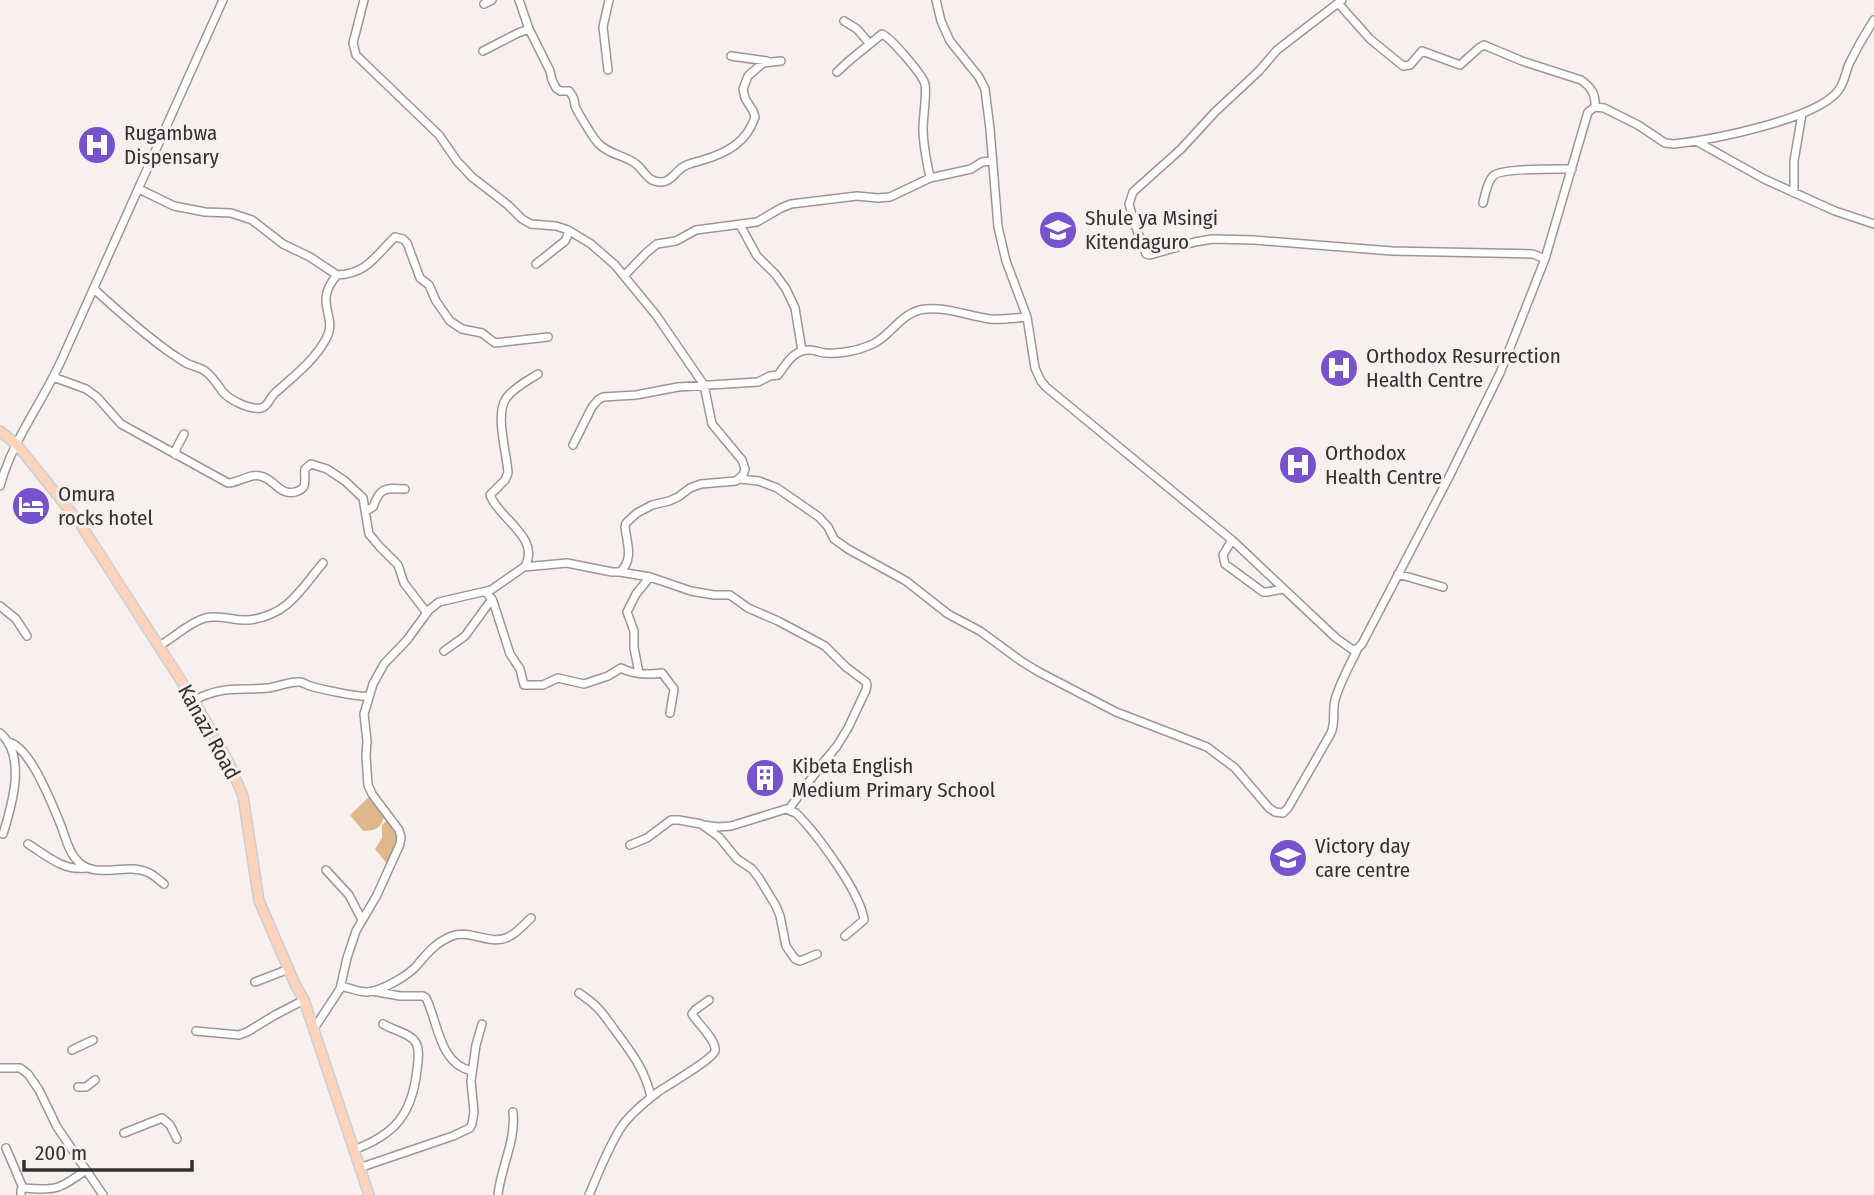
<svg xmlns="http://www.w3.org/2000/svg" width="1874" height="1195" font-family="'Fira Sans Condensed',sans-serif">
  <rect width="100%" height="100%" fill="#f7f0ef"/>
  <path fill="#deb78d" d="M 369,797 L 384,817 C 380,830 375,830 363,831 L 350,815 Z
    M 387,820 L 399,837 L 388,865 L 375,849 L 382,838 L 382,825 Z"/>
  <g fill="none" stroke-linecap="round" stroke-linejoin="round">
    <defs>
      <path id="minor" d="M 519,0 L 529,29 L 550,71 L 552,80 L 556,88 L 560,91 L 569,91 C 574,97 574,99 575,106 C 577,111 593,138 598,143 C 609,155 625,155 636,164 C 645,171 647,182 661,182 C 671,182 675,172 683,167 C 689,163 697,162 703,160 C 727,153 747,142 755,117 L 753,111 L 745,98 L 743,89 L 748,76 L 763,63 L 781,61
        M 936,0 L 941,21 L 950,41 L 979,77 L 985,89 L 990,129 L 998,227 L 1006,261 L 1027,317 L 1035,368 L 1041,381 L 1046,387 L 1232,540 L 1336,638 L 1353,650 L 1358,648 L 1362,644 L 1448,479 L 1500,373 L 1545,259 L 1588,112 L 1595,107 L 1604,108 L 1638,125 L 1665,143 L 1674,144 C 1710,140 1822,119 1840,88 C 1845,80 1846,70 1850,62 C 1857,48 1865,34 1874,20
        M 1342,0 L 1277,50 L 1259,71 L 1215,112 L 1181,149 L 1133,192 L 1129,204 L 1135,225 L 1146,254 L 1150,255 L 1195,242 L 1212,239 L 1254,240 L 1392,251 L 1533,254 L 1545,259
        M 1338,3 L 1370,39 L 1403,66 L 1410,65 L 1422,51 L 1460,65 L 1479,48 L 1484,45 L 1522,61 L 1581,80 C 1591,87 1596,94 1595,107
        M 484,4 L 492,0
        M 844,21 L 857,29 L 870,44
        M 483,51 L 518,33 L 529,29
        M 731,56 L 767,61
        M 608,70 L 603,27 L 609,0
        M 837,72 L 850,60 L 882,34 C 891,38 922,74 925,84 C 927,93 923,118 923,129 C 923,146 927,162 930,178
        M 1696,141 L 1764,179 L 1835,211 L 1874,224
        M 139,189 L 174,206 L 205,212 L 231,213 L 252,220 L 283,244 L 310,257 L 337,275
        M 1794,193 L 1794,161 L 1802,114
        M 1483,203 C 1485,195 1487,182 1493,176 C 1500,168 1558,169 1572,169
        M 740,225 L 757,256 L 776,275 L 786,289 L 795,308 L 802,351
        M 536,264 L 565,241 L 567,237 L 568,230
        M 624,276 L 646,253 L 657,244 L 676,241 L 696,230 L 757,222 L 781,208 L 791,204 L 857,196 L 878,198 L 890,197 L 930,178 L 971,169 L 982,162 L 992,161
        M 94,289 C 119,312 145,335 172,354 C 177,357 181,360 186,363 C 192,366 199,367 205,371 C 213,377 217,384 222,391 C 229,400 250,410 261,408 C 269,406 269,398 275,393 C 293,377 314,361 326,339 C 339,316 312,304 337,275 C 367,274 375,256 395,237 L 403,239 L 407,243 L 420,278 L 429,285 L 436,301 L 450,321 L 462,329 L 482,333 L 495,343 L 548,337
        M 53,377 L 86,389 L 97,397 L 121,424 L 228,483 C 239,483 250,473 260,476 C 274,478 279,496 295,492 C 299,491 302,490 304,486 C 306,481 304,474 305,469 L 311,464 L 327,469 L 345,481 L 363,498 L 369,534 L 380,547 L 398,565 L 404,583 L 427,613
        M 573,445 L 592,407 L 598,400 L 603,397 L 636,395 L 678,387 L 758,382 L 770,376 L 778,375 C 786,364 794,349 810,350 C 815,350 821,353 826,353 C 839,354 856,351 868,346 C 891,338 900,311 926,309 C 948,307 968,316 990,319 C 1002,320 1015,318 1027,317
        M 176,455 L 176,449 L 184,434
        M 740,479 L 759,481 L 777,488 L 819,517 L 828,527 L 834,539 L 848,549 L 906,581 L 948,614 L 980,631 L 1021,661 L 1039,672 L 1116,712 L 1207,747 L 1235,768 L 1269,808 L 1275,812 L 1283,813 L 1288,808 L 1331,733 C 1336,722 1332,711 1335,700 C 1340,682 1350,665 1358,648
        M 0,486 C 12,441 42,403 61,361 C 116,241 168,120 223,0
        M 366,511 L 373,507 C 380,487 385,488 405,489
        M 1232,540 L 1223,555 L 1225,564 L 1263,592 L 1267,592 L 1283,589
        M 525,566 C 541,538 499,519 490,495 L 505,480 L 508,473 C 507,453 494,413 507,397 C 515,387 527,381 538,374
        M 620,572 L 650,577 L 691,591 L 714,595 L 730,595 L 748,608 L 778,621 L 825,646 L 846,667 L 866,682 L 867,685 L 866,690 L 848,728 L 837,746 L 822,764 L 789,809
        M 1398,574 L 1443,587
        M 486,592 L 493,601 L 510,654 L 520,669 L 524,685 L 543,685 L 558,678 L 584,684 L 608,676 L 621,668 C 634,675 648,675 662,673 L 674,689 L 670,713
        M 0,606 L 16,619 L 27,636
        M 159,646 C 175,637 188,623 205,618 C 220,614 234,621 248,620 C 288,616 300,590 323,563
        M 444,651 L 465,636 L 492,599
        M 639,673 L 634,648 L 634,631 L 627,612 L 636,594 L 650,577
        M 193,701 C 222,685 238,691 268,688 C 278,687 289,681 300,682 C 305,683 305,684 310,686 C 321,689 360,698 369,696
        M 0,733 C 27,756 12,805 3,834
        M 8,742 C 30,746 52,804 60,823 C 65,835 67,848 75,858 C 93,882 123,862 147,872 C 153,874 159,880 164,884
        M 703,825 L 718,827 L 731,826 L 786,809 L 796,813 C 816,833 861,893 864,920 L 845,936
        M 28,844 C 46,855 62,871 86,868
        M 630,845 L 647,838 L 671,820 L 679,820 L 701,824 L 719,837 L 737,859 L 752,869 L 759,878 L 776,906 L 780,916 L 786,946 L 795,959 L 800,961 L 817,954
        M 326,870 L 349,895 L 362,920
        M 255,982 L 289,969
        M 341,986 C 350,988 358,992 367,992 C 382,991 410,975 419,963 C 429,951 437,942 452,936 C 472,929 491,947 510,936 C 518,932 524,924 531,918
        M 372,991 L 400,996 L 423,996 L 426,998 C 438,1022 439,1064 472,1071
        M 579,993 C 601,1008 602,1013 617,1033 C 633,1055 645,1070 651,1097
        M 313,1030 L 340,989 L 347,958 L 356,931 L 377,895 L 400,844 L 401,837 L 399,830 L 372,794 L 368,785 L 366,756 L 367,741 L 364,714 L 373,684 L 384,664 L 407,640 L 429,610 L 439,602 L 491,590 L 524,567 L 567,563 L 612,572 L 620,572 C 634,560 627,543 625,527 L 626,523 L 637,513 L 652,505 L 669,501 L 678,497 L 690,488 L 701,484 L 736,481 L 743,475 L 745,469 L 742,460 L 712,424 L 704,385 L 656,315 L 615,265 L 591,244 L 568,230 L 556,226 L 531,224 L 522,219 L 508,205 L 472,177 L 457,161 L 439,135 L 356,55 L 353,43 L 364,0
        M 196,1031 L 239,1035 L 247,1032 L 275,1015 L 304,1000
        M 72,1050 L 93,1040
        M 0,1068 L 20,1068 L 28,1074 L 39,1090 L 57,1127 L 103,1195
        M 78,1087 L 86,1087 L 95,1080
        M 124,1133 L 162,1118 L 170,1125 L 177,1139
        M 6,1148 L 23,1188
        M 353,1150 C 395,1135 412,1114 417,1070 C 418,1061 420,1050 416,1043 C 411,1033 392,1030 383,1024
        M 359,1168 L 453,1136 L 470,1128 L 472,1124 L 474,1112 L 471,1081 L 476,1045 L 482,1024
        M 21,1195 L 21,1190 L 24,1188 C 56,1191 60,1189 86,1170
        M 498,1195 C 501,1166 516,1142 513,1112
        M 589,1195 C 599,1172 608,1147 622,1126 C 631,1113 645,1102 658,1092 C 668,1085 713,1059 715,1051 C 717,1040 697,1023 692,1014 L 695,1010 L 709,1000"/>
      <path id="major" d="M 0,431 L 17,445 L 79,522 L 196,704 L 228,761 L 243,796 L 259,901 L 295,984 L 304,1000 L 369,1195"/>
    </defs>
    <use href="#minor" stroke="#9c9695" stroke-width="10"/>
    <use href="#major" stroke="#cecece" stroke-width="12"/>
    <use href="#minor" stroke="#fff" stroke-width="7"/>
    <use href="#major" stroke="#fbd3bc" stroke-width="9"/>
  </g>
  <defs>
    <symbol id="hospital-disc" viewBox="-11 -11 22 22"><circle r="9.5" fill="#7852cc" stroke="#f7f0ef"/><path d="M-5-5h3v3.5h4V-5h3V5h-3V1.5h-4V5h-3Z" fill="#fff"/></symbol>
    <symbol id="school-disc" viewBox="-11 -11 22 22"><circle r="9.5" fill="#7852cc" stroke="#f7f0ef"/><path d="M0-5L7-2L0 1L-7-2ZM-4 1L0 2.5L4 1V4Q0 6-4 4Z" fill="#fff"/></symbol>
    <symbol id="hotel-disc" viewBox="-11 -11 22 22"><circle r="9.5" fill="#7852cc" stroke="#f7f0ef"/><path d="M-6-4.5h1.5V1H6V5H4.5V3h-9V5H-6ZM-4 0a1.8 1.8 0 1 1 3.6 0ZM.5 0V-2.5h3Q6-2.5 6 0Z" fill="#fff"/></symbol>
    <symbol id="building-disc" viewBox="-11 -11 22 22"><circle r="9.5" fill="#7852cc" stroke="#f7f0ef"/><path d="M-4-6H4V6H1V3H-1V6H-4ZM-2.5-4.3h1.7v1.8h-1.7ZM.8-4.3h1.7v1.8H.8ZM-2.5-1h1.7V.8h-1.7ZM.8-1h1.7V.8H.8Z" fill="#fff"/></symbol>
  </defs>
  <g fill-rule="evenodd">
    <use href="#hospital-disc" x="75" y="123" width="44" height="44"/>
    <use href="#school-disc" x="1036" y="208" width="44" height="44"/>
    <use href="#hospital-disc" x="1317" y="346" width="44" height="44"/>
    <use href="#hospital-disc" x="1276" y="443" width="44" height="44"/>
    <use href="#hotel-disc" x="9" y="484" width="44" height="44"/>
    <use href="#building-disc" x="743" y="756" width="44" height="44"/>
    <use href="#school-disc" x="1266" y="836" width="44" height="44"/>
  </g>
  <g text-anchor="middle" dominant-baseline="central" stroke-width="6" stroke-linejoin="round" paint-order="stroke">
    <g font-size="21" fill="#343231" stroke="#f7f0ef" text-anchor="start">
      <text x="124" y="133">Rugambwa<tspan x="124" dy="24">Dispensary</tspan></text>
      <text x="1085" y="218">Shule ya Msingi<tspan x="1085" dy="24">Kitendaguro</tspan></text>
      <text x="1366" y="356">Orthodox Resurrection<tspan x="1366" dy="24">Health Centre</tspan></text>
      <text x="1325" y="453">Orthodox<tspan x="1325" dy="24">Health Centre</tspan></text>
      <text x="58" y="494">Omura<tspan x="58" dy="24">rocks hotel</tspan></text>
      <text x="792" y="766">Kibeta English<tspan x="792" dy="24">Medium Primary School</tspan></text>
      <text x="1315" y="846">Victory day<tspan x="1315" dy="24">care centre</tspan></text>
    </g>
    <g font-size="21" fill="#343231" stroke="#f7f0ef">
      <text transform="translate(209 732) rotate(61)">Kanazi Road</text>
    </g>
  </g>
  <path d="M24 1160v10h168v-10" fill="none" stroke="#343231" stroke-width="3.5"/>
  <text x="35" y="1160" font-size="21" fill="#343231" stroke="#f7f0ef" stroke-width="5" paint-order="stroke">200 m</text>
</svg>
